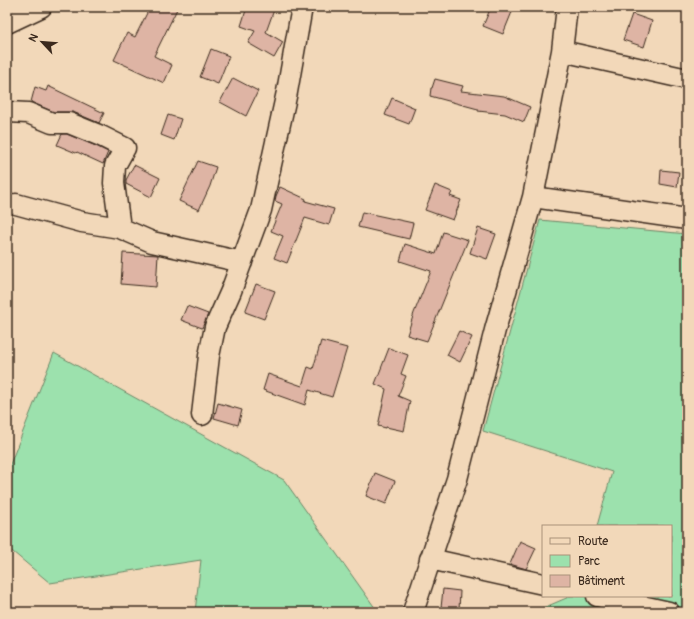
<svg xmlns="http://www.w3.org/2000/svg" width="694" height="619" font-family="Pangolin,sans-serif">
  <rect width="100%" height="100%" fill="#f2d8b9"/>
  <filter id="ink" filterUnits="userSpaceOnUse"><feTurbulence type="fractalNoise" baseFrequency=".025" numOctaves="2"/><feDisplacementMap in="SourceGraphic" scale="8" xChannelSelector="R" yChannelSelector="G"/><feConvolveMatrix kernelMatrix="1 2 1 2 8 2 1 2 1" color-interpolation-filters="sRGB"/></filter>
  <g filter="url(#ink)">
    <path fill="#9ce1ad" stroke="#6c8666" d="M 540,220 L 687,234 L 687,612 L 534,612 L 571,596 L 671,596 L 671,526 L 597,526 L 612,472 L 483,431 Z
      M 54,353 L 284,480 L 378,612 L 195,612 L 201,560 L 50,583 L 7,547 L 7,472 Z"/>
    <path fill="#deb4a4" stroke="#3b2a1e" d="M 150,7 L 178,7 L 154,56 L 172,65 L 164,83 L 114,60 L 127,33 L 135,37 Z
      M 247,7 L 275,7 L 266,32 L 283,42 L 274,58 L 248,43 L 255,31 L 241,26 Z
      M 491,7 L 514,7 L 503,34 L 483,26 Z
      M 632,14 L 652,21 L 644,47 L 623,40 Z
      M 211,49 L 229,56 L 218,84 L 200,77 Z
      M 233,78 L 258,91 L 246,116 L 220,102 Z
      M 435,79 L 463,86 L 461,91 L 504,96 L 530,107 L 524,122 L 505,114 L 478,111 L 478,109 L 430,96 L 431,88 L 432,88 Z
      M 48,86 L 104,113 L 99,123 L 73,112 L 54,112 L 31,102 L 35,87 L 46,91 Z
      M 392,98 L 415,108 L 409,124 L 385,115 Z
      M 168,115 L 181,119 L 174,140 L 161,135 Z
      M 62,134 L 67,134 L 96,146 L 108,152 L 103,164 L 77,152 L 76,153 L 57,145 Z
      M 198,161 L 216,167 L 210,186 L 199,210 L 179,201 Z
      M 134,165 L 160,178 L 151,197 L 126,184 L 126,180 Z
      M 661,170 L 679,172 L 677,187 L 660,184 Z
      M 435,185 L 452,192 L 450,196 L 461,200 L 453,220 L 425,210 Z
      M 280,187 L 306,199 L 305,201 L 334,209 L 329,225 L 305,218 L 287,263 L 274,258 L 283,236 L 271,231 L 282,204 L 275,201 L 276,196 Z
      M 362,212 L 413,223 L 409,239 L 358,227 Z
      M 478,228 L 496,234 L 487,259 L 470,253 Z
      M 443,232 L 468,240 L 427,341 L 407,335 L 414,313 L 431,271 L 400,261 L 405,244 L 436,254 Z
      M 123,253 L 158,255 L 156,287 L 121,284 Z
      M 256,284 L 275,291 L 264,319 L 245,312 Z
      M 187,306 L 208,314 L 202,328 L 181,320 Z
      M 459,331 L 472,337 L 460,362 L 447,355 Z
      M 321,341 L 347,348 L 332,397 L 309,390 L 305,405 L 263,390 L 268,374 L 302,386 L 308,367 L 313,369 Z
      M 389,348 L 408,355 L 401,374 L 406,376 L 398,396 L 410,401 L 404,431 L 386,427 L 386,428 L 378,426 L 386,389 L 375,384 Z
      M 218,403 L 242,410 L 238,425 L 214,418 Z
      M 375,473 L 395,481 L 386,504 L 366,496 Z
      M 520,541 L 536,548 L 526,569 L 510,564 Z
      M 443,589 L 460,591 L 459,610 L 441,608 Z"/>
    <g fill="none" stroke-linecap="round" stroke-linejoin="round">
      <defs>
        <path id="minor" d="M 7,23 L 41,7
          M 562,51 L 687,79
          M 7,112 L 28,113 L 52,123 L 69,123 L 101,136 L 125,148 L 115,166 L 114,183 L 120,228
          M 533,197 L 687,219
          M 16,204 L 82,222 L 120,228 L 152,242 L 242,262
          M 202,415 L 209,356 L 215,327 L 231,291 L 261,210 L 287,92 L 302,7
          M 430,559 L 543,584
          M 597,596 L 669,612
          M 413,612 L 457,479 L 495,330 L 533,197 L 562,51 L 567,7"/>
      </defs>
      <use href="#minor" stroke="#3b2a1e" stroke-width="23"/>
      <use href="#minor" stroke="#f2d8b9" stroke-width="20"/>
    </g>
  </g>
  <rect width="694" height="619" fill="none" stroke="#f2d8b9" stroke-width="24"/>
  <rect x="12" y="12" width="670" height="595" fill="none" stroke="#3b2a1e" stroke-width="1.5" filter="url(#ink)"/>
  <rect x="542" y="525" width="130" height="72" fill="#f2d8b9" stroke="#a9927b"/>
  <rect x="550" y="538" width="20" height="6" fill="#f2d8b9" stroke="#a9927b"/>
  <text x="578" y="545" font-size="12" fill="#3b2a1e">Route</text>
  <rect x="550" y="555" width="20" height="12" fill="#9ce1ad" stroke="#a9927b"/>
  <text x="578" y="565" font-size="12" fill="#3b2a1e">Parc</text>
  <rect x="550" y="575" width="20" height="12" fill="#deb4a4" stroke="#a9927b"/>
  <text x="578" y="585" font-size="12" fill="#3b2a1e">Bâtiment</text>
  <g transform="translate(42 42) rotate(296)" stroke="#f2d8b9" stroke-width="3" paint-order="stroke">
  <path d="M0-3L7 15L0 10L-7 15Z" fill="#3b2a1e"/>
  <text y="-6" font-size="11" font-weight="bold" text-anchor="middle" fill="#3b2a1e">N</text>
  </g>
</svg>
